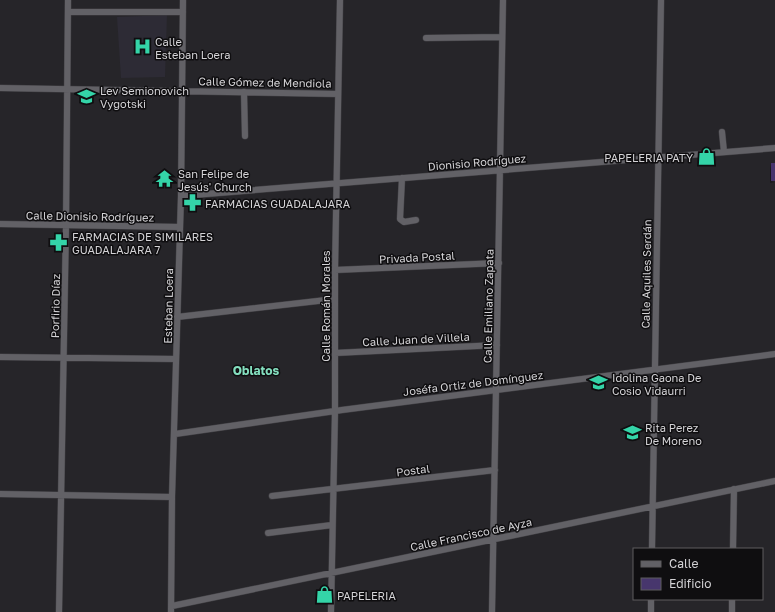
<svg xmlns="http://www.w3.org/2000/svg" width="775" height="612" font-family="'Golos Text',sans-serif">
  <defs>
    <filter id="shadow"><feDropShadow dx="-3" dy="3" stdDeviation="2" flood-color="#0009"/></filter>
  </defs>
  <rect width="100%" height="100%" fill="#262529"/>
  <path fill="#2d2b35" d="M 167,15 L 165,77 L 121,78 L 117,17 Z"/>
  <path fill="#47366d" filter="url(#shadow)" d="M 771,163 L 775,163 L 775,181 L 771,181 Z"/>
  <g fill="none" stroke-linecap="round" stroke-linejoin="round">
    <defs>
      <path id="minor" d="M 68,12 L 183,12
        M 426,38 L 502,37
        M 0,88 L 338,94
        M 244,92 L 245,136
        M 722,132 L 724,152
        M 402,178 L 400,219 L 404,222 L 416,220
        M 181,196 L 775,148
        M 0,224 L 180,227
        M 335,270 L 499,263
        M 177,317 L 335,299
        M 335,353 L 497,345
        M 0,357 L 176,359
        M 175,434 L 342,410 L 775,354
        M 0,494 L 172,497
        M 272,496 L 495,470
        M 268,533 L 332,525
        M 652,549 L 661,0
        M 733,549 L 734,489
        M 172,606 L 775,481
        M 59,612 L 66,225 L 68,0
        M 171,612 L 172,497 L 181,196 L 183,0
        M 331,612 L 335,411 L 335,270 L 340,0
        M 492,612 L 503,0
        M 651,612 L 651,599
        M 732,612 L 732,599"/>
    </defs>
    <use href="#minor" stroke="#424145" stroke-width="7"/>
    <use href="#minor" stroke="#626166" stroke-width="6"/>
  </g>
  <defs>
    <symbol id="hospital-bare" viewBox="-9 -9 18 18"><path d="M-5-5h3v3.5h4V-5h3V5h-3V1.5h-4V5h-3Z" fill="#34d4a8" stroke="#0f0e10" stroke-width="2.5" paint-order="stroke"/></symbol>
    <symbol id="school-bare" viewBox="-9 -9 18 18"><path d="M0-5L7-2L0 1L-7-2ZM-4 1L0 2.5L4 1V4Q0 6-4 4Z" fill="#34d4a8" stroke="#0f0e10" stroke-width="2.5" paint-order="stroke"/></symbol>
    <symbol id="shop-bare" viewBox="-9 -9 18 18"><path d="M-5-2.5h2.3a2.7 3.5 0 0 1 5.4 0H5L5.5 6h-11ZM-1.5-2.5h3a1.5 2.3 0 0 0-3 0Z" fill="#34d4a8" stroke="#0f0e10" stroke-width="2.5" paint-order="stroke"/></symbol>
    <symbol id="temple-bare" viewBox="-9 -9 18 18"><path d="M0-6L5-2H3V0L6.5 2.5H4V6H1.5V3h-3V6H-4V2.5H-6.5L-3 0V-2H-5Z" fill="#34d4a8" stroke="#0f0e10" stroke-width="2.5" paint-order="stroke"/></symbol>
    <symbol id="pharmacy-bare" viewBox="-9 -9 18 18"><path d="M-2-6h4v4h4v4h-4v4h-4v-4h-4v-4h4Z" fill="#34d4a8" stroke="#0f0e10" stroke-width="2.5" paint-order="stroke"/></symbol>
  </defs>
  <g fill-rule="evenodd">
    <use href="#hospital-bare" x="130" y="34" width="25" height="25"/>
    <use href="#school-bare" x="74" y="84" width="25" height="25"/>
    <use href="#shop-bare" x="694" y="144" width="25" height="25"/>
    <use href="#temple-bare" x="152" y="166" width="25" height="25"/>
    <use href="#pharmacy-bare" x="180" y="190" width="25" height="25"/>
    <use href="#pharmacy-bare" x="46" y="230" width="25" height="25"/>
    <use href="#school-bare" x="586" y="370" width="25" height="25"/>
    <use href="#school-bare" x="620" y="420" width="25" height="25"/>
    <use href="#shop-bare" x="312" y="582" width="25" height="25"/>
  </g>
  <g text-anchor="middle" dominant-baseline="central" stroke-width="3" stroke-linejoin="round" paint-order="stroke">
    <g font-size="11" fill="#d4d3d6" stroke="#0f0e10" text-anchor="start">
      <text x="155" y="41">Calle<tspan x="155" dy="13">Esteban Loera</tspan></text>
      <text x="100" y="90">Lev Semionovich<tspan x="100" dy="13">Vygotski</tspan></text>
      <text x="693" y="157" text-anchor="end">PAPELERIA PATY</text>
      <text x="178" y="173">San Felipe de<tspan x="178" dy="13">Jesús' Church</tspan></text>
      <text x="205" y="203">FARMACIAS GUADALAJARA</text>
      <text x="72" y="236">FARMACIAS DE SIMILARES<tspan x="72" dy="13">GUADALAJARA 7</tspan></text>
      <text x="612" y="377">Idolina Gaona De<tspan x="612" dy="13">Cosio Vidaurri</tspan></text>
      <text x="645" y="427">Rita Perez<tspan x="645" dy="13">De Moreno</tspan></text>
      <text x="337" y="595">PAPELERIA</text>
    </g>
    <g font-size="11" fill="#d4d3d6" stroke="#0f0e10">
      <text transform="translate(265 82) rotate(1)">Calle Gómez de Mendiola</text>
      <text transform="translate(477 162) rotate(-5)">Dionisio Rodríguez</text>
      <text transform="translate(90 216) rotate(1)">Calle Dionisio Rodríguez</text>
      <text transform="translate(417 257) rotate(-3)">Privada Postal</text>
      <text transform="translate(646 274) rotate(-89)">Calle Aquiles Serdán</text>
      <text transform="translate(55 306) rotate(-89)">Porfirio Díaz</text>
      <text transform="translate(168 306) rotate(-89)">Esteban Loera</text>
      <text transform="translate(325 306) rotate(-90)">Calle Román Morales</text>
      <text transform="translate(488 306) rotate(-89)">Calle Emiliano Zapata</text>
      <text transform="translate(416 339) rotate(-3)">Calle Juan de Villela</text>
      <text transform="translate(473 383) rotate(-7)">Joséfa Ortiz de Domínguez</text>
      <text transform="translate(413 470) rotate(-7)">Postal</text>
      <text transform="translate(471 534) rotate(-12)">Calle Francisco de Ayza</text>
    </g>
    <g font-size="12" font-weight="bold" fill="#84dfbf" stroke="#0f0e10">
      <text x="256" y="370">Oblatos</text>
    </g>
  </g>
  <rect x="633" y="548" width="130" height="52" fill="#0f0e10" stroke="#5e5d5f"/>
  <rect x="641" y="561" width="20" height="6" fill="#626166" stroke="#5e5d5f"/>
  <text x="669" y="568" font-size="12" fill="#d4d3d6">Calle</text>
  <rect x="641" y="578" width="20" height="12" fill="#47366d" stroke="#5e5d5f"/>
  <text x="669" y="588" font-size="12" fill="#d4d3d6">Edificio</text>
</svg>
